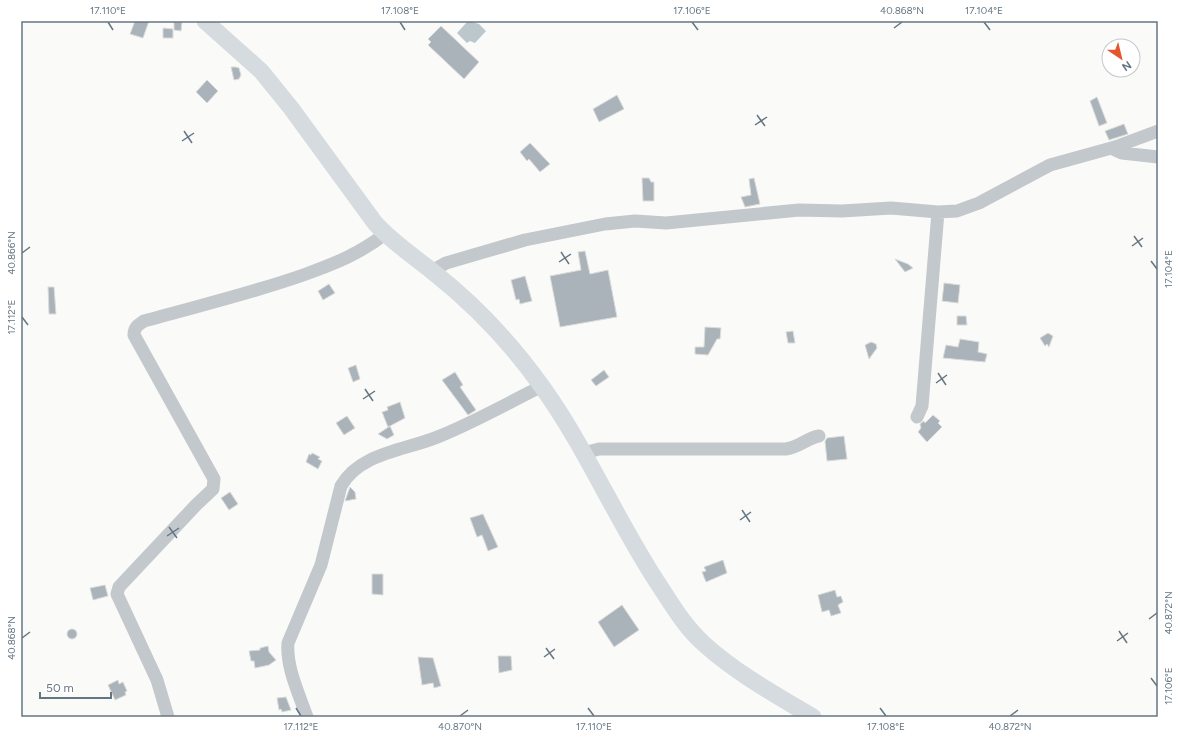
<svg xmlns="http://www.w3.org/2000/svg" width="1179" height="738" font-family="Figtree,sans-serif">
  <rect width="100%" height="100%" fill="#fafaf8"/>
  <path fill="#bbc7cb" d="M 468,21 L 479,24 L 486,31 L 475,43 L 470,41 L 467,43 L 457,33 Z"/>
  <path fill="#aab3b9" stroke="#dcdcda" d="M 135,21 L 149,21 L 143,38 L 130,34 Z
    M 174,22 L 182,22 L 181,31 L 174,30 Z
    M 441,26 L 479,62 L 464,79 L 428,45 L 431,42 L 428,39 Z
    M 163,28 L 173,29 L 173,38 L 163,38 Z
    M 231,67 L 236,67 L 239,68 L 241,75 L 239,79 L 234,80 Z
    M 207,80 L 218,91 L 207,103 L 196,92 Z
    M 617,95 L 624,109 L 599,122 L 593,109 Z
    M 1097,97 L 1107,123 L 1099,126 L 1090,101 Z
    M 1124,124 L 1128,134 L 1109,140 L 1105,131 Z
    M 530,143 L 550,164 L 540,172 L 529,159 L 527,161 L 520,152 Z
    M 642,178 L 649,178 L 651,182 L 654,182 L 654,201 L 643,201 Z
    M 754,178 L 760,204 L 745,207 L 741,197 L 751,195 L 749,179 Z
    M 585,251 L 590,274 L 608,270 L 617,317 L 560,327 L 550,276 L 581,270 L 578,252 Z
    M 895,259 L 908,264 L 913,268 L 905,272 Z
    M 525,276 L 532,301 L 520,304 L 519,299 L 516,300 L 511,280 Z
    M 944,283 L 960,285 L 958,303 L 942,301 Z
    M 329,284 L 335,293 L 323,300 L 318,291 Z
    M 48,287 L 54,287 L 56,314 L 49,314 Z
    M 957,316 L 966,316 L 967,325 L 957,325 Z
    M 705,327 L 721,328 L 720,339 L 717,339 L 708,355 L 695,354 L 695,347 L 704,347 Z
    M 793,331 L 795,343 L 788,343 L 786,332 Z
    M 1048,333 L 1053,336 L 1049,347 L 1047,344 L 1045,346 L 1040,338 Z
    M 960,339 L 979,342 L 978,352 L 987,354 L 985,362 L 943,358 L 946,345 L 958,347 Z
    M 871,342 L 876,344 L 877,348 L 869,359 L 865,345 Z
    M 356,365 L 360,379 L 353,382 L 348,368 Z
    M 604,370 L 609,377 L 596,386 L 591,380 Z
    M 455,372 L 463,385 L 460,387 L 476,410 L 468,415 L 442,380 Z
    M 400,402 L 405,418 L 390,426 L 394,435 L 387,439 L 378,434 L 390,426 L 388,427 L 382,412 L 388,410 L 387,407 Z
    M 933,415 L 940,421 L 938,423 L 942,427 L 927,442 L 918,432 L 921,428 L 920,424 L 924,421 L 925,423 Z
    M 347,416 L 355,428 L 344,435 L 336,423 Z
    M 844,436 L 847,459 L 827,461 L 825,441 L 827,438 Z
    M 312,453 L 320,457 L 318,459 L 322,461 L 318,469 L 306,462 L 309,454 L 311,455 Z
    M 350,487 L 355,492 L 356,499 L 345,501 Z
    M 230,492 L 238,504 L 229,510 L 221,498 Z
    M 483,514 L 498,547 L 488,551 L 482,535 L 477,537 L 470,518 Z
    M 723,560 L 727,573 L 706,582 L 702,572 L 706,571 L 704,567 Z
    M 372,574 L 383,574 L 383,595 L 372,594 Z
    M 105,585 L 108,596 L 93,600 L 90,588 Z
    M 835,590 L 837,597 L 841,596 L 843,602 L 838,605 L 841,613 L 831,616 L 829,610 L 822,612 L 818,595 Z
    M 622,605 L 639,630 L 614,647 L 598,622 Z
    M67 634a5 5 0 1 1 10 0a5 5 0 1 1-10 0Z
    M 268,646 L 269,652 L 276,660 L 269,665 L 255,668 L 254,661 L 251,661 L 249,651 L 260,650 L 260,648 Z
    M 498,656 L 511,656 L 512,670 L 499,673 Z
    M 418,657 L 433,658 L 441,686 L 434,688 L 433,683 L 422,685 Z
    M 118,680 L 119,684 L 123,682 L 127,691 L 125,692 L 126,695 L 115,700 L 108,685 Z
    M 286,697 L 291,710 L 282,712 L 281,709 L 279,710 L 277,698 Z"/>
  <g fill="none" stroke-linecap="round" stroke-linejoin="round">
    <path stroke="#c3c8cc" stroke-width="13" d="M 1111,148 L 1122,153 L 1158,157
      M 432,271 L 446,263 L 525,240 L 605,224 L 635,221 L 666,223 L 799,210 L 842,211 L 891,208 L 938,212 L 957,211 L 979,203 L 1050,165 L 1115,147 L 1158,131
      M 917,417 L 922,406 L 938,212
      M 584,453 L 599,449 L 786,449 C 800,447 807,438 819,436
      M 168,717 L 157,680 L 117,594 L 119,587 L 196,505 L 213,489 L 214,479 L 134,335 C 134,327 138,325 144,321 C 198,306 253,293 306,274 C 336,263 359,254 385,234
      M 307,717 C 299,694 286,667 288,643 L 321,565 L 341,486 C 360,452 408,450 440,436 C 472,423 503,406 534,390 L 543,388"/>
    <path stroke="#d6dbdf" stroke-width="17" d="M 205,21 L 261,71 L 291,108 L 375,223 C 392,242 412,255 432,271 C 474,304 512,344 543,388 C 588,451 618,524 661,588 C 674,608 686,628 704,644 C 736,673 776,695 813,717"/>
  </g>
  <path fill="none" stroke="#657683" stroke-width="1.5" d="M 108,22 L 113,30M 400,22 L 405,30M 692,22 L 698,30M 984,22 L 990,30M 894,28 L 902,22M 757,115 L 765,126M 755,125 L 767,117M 184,131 L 192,143M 182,141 L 194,133M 1134,236 L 1142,247M 1132,246 L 1143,238M 561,252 L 569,264M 22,253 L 30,247M 1151,261 L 1157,269M 559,262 L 571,254M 22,317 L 28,325M 938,373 L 946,385M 936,383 L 947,375M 365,389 L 373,401M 363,399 L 375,391M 742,510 L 750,522M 740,520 L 751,512M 169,527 L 177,538M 167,536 L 179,528M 1149,619 L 1157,613M 1119,631 L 1127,643M 22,638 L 30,632M 1117,641 L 1128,633M 546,648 L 554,659M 544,657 L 555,649M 1151,678 L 1157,686M 296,708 L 301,716M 588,708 L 594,716M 880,708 L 886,716M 460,716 L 468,710M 1010,716 L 1018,710"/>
  <rect width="1179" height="738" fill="none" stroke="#ffffff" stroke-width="44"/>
  <g transform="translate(1121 58) rotate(145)"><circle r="19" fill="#ffffff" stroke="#c1c8cd"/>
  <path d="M0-3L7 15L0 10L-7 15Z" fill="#e4572e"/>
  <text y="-6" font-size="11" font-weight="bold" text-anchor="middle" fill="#657683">N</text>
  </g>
  <path d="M40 692v6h71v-6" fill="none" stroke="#657683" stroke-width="2"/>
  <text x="46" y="692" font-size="12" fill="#657683" stroke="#ffffff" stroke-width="3" paint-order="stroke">50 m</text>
  <rect x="22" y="22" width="1135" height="694" fill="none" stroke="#657683" stroke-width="1.5"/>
  <g font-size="10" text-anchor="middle" fill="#657683">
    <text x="108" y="14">17.110°E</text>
    <text x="400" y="14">17.108°E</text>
    <text x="692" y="14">17.106°E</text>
    <text x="902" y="14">40.868°N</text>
    <text x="984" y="14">17.104°E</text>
    <text transform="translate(11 253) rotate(-90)" y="4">40.866°N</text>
    <text transform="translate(1168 269) rotate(-90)" y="4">17.104°E</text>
    <text transform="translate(11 317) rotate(-90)" y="4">17.112°E</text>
    <text transform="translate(1168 613) rotate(-90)" y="4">40.872°N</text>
    <text transform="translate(11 638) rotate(-90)" y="4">40.868°N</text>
    <text transform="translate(1168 686) rotate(-90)" y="4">17.106°E</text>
    <text x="301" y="730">17.112°E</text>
    <text x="460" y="730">40.870°N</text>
    <text x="594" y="730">17.110°E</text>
    <text x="886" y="730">17.108°E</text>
    <text x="1010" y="730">40.872°N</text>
  </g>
</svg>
